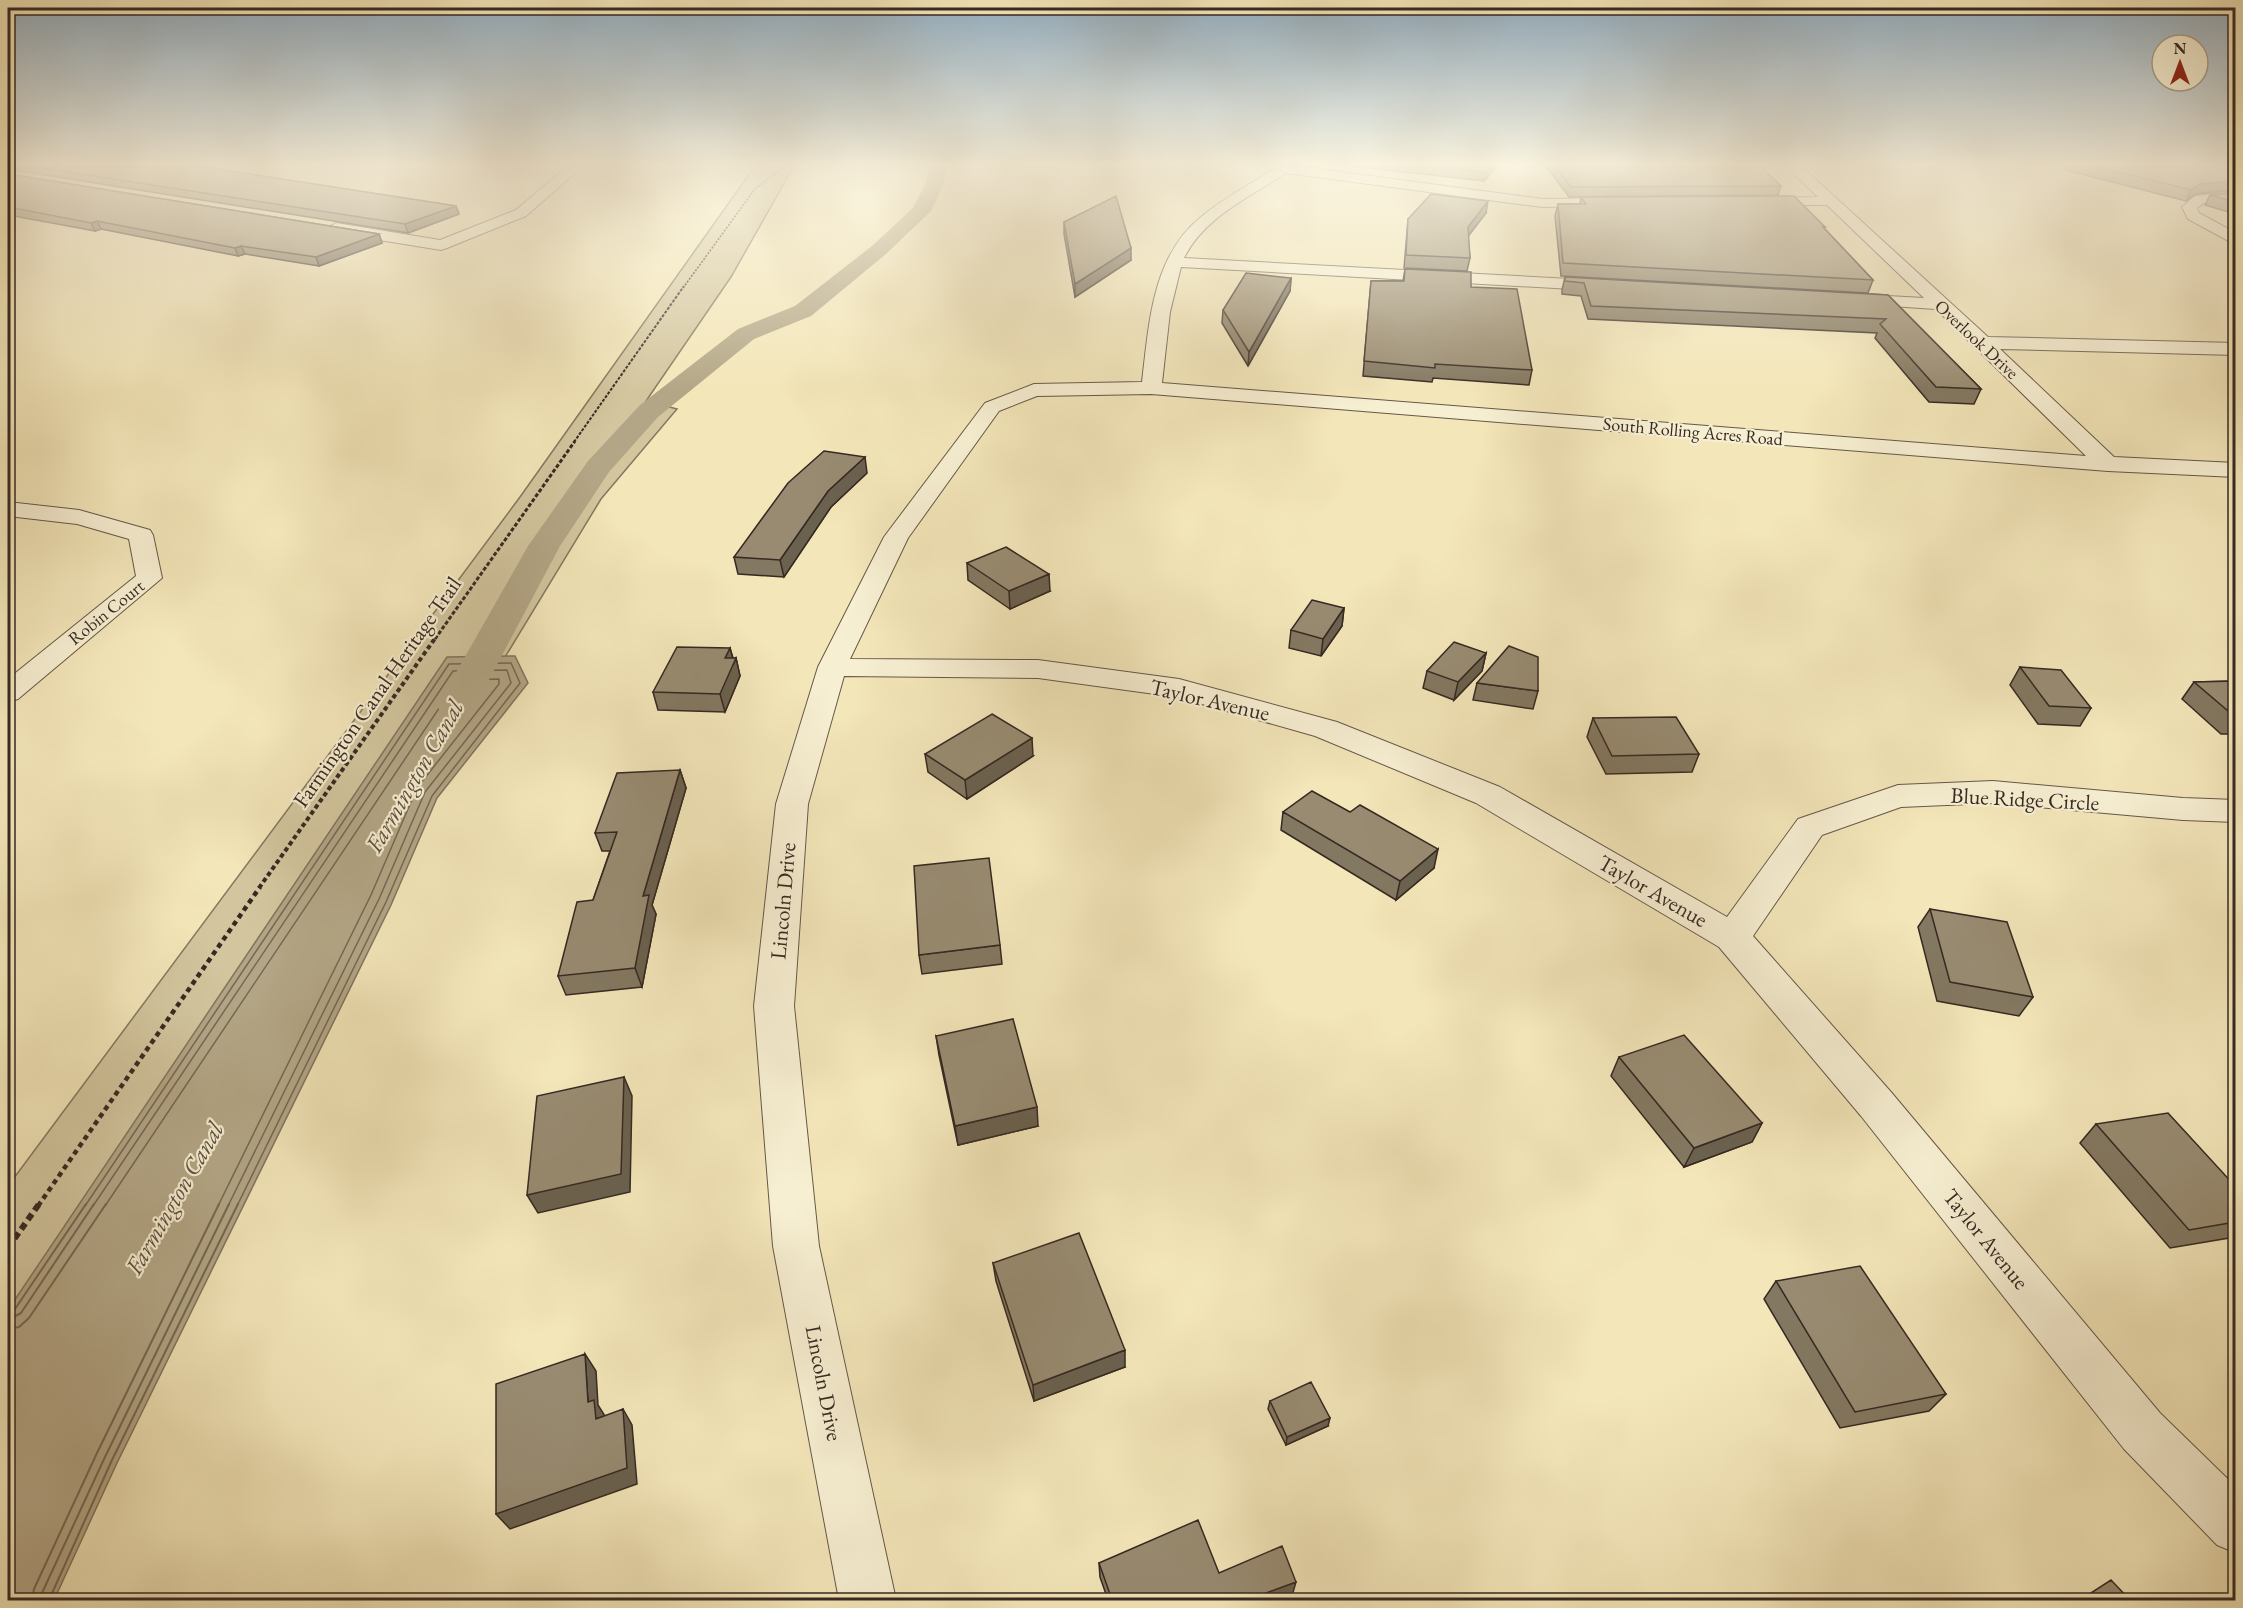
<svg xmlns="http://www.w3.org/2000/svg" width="2243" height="1608" font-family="'EB Garamond',serif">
  <rect width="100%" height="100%" fill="#f3e6b9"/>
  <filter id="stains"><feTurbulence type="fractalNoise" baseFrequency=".00333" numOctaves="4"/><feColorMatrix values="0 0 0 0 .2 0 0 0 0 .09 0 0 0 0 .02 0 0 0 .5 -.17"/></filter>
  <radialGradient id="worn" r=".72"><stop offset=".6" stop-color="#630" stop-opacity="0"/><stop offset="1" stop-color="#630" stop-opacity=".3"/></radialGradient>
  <path fill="#d3c69f" stroke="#847860" stroke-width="1.5" d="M 755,166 L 794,166 L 731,277 L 646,401 L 677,409 L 601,499 L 8,1476 L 8,1186 L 520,497 Z"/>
  <path fill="#b3a686" stroke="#81745e" stroke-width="1.5" d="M 515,656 L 528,683 L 437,798 L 391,905 L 117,1463 L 54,1600 L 8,1600 L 8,1310 L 447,657 Z"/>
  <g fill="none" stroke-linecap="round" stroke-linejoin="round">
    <path stroke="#746854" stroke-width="1.5" d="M 85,1206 L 449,664 L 511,663 L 520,683 L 432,796 L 386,902 L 237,1206
      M 93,1206 L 453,671 L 507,670 L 511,683 L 425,792 L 379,899 L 228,1206
      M 105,1206 L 458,680 L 499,679 L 499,684 L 417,788 L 371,895 L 218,1206"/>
    <path stroke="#746854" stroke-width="2" d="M 8,1312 L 15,1309 L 86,1204
      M 8,1320 L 21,1313 L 94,1204
      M 8,1329 L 19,1327 L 29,1318 L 106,1204
      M 32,1600 L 34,1589 L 97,1453 L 219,1204
      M 41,1600 L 42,1593 L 105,1457 L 229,1204
      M 49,1600 L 112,1460 L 238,1204"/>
    <path fill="#b3a686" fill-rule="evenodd" d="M 929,166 L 946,166 L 944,183 L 931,211 L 886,254 L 811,316 L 754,339 L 658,417 L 609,472 L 560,546 L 475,706 L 470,714 L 456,717 L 442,714 L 437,706 L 528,546 L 588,461 L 640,405 L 738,329 L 795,306 L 872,246 L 913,208 L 926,183 Z"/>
    <defs>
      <path id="street" d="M 568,166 L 583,166 L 526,216 L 447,248 L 441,250 L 336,233 L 328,228 L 336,223 L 440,240 L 516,210 Z
        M 1278,166 L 1295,166 L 1542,199 L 1624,198 L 1631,202 L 1624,206 L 1542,207 L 1286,173 C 1250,197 1204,217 1184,258 L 1608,281 L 1614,282 L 1617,286 L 1614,290 L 1608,291 L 1181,267 L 1170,312 L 1162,383 L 2086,456 L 1936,309 L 1845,303 L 1842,299 L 1845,295 L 1851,294 L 1924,298 L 1827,205 L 1751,205 L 1749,202 L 1756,198 L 1818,197 L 1786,166 L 1801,166 L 1988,337 L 2236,343 L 2236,355 L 2000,349 L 2114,457 L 2236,463 L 2236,477 L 2108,471 L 1151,394 L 1037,396 L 999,411 L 908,538 L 850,659 L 1038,660 L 1179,679 L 1337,722 L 1500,787 L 1727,917 L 1798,819 L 1898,785 L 1993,781 L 2183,798 L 2236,800 L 2236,822 L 2183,820 L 1993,803 L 1901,807 L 1822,835 L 1753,936 L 1891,1092 L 2160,1413 L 2236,1487 L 2236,1553 L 2217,1545 L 2124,1449 L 1861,1116 L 1719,947 L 1476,803 L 1315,736 L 1177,697 L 1038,678 L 844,676 L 808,804 L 794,1006 L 819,1246 L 896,1600 L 839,1600 L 773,1246 L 754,1006 L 776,804 L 818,667 L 884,537 L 985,403 L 1034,384 L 1142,382 C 1149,324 1152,256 1201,217 C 1225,197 1253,183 1278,166 Z
        M 2236,192 L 2236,200 L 2204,203 L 2197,208 L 2199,213 L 2236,233 L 2236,245 L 2188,219 L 2182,207 L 2195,196 Z
        M 8,502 L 79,510 L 150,530 L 153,535 L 162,578 L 18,699 L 8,702 L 8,679 L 136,576 L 129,539 L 77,524 L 8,516 Z"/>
    </defs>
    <use href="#street" stroke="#655848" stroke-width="2"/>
    <path stroke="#362922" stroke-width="1.5" stroke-dasharray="2 1.5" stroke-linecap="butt" d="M 683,288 L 755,189 L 785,166"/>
    <path stroke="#362922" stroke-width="2" stroke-dasharray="3 1.5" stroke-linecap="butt" d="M 574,442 L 684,286"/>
    <path stroke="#362922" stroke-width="3" stroke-dasharray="4 2" stroke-linecap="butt" d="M 435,639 L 575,441"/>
    <path stroke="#362922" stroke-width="4" stroke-dasharray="4.5 3" stroke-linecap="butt" d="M 259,888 L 436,637"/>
    <path stroke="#362922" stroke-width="4.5" stroke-dasharray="5 4" stroke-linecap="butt" d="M 38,1206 L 260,887"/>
    <path stroke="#362922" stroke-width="6" stroke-dasharray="7 4.5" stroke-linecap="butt" d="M 8,1248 L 39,1204"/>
    <use href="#street" fill="#f7efd2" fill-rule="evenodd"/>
  </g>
  <path fill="#837861" stroke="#362922" stroke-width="1.5" d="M 8,166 L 198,166 L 456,206 L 459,214 L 408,233 L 8,169 Z
    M 1352,166 L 1497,166 L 1484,181 Z
    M 1546,166 L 1760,166 L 1781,186 L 1778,195 L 1569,197 Z
    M 2064,166 L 2235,166 L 2235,190 L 2195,194 L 2186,201 L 2065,170 Z
    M 8,174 L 379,234 L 382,243 L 319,266 L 245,254 L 238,256 L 101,229 L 95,231 L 8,215 Z
    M 2235,193 L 2235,214 L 2205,205 L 2210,195 Z
    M 1581,197 L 1825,227 L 1824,228 L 1873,280 L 1868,293 L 1561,276 L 1555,216 L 1558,204 L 1580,204 Z
    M 1486,213 L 1468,236 L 1470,258 L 1467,271 L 1404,268 L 1408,219 Z
    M 1064,222 L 1131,260 L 1075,297 L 1064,234 Z
    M 1405,269 L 1471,287 L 1532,370 L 1529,385 L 1433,378 L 1432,382 L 1363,376 L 1371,281 L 1403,281 Z
    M 1565,277 L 1888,295 L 1981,389 L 1974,404 L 1929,402 L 1875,338 L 1877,333 L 1588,319 L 1581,296 L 1562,294 L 1562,290 Z
    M 1291,278 L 1290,291 L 1248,366 L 1222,323 L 1223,310 Z
    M 867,473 L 831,507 L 784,577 L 738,574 L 734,557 Z
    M 967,563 L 1050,591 L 1010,609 L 968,580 Z
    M 1344,608 L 1342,626 L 1321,656 L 1289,648 L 1291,630 Z
    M 730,648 L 733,658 L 736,658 L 740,676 L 725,712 L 658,710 L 653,692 Z
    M 1486,653 L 1482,671 L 1454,700 L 1423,688 L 1427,671 Z
    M 2020,667 L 2091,708 L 2080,726 L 2038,724 L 2010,685 Z
    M 2235,681 L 2235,734 L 2221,734 L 2182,699 L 2194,682 Z
    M 1477,683 L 1538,691 L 1533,709 L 1473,700 Z
    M 1593,718 L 1699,754 L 1692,772 L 1606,774 L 1587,737 Z
    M 925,754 L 1033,756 L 967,799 L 928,772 Z
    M 680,770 L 686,788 L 652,905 L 656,914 L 642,987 L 566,995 L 558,976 L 593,900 L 610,851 L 602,851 L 595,833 Z
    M 1283,812 L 1434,868 L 1396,900 L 1281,830 Z
    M 1930,909 L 2033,997 L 2019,1016 L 1937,1001 L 1918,927 Z
    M 1000,945 L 1002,964 L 922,974 L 919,955 Z
    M 936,1036 L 1038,1126 L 958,1145 L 939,1055 Z
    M 1619,1057 L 1762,1123 L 1752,1142 L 1684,1167 L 1611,1076 Z
    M 2096,1124 L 2235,1186 L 2235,1237 L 2170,1248 L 2080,1143 Z
    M 993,1263 L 1125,1367 L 1034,1401 L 996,1281 Z
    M 1776,1281 L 1946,1394 L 1929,1411 L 1840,1428 L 1764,1299 Z
    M 1270,1401 L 1328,1426 L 1286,1445 L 1268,1409 Z
    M 1099,1563 L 1292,1596 L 1280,1600 L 1108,1600 L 1100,1577 Z"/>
  <path fill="#6a614f" stroke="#362922" stroke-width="1.5" d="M 1491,166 L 1497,166 L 1484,181 L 1485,172 Z
    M 2235,181 L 2235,190 L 2195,194 L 2186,201 L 2191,190 L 2200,184 Z
    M 1488,201 L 1486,213 L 1466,239 L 1468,227 Z
    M 456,206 L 459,214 L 408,233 L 405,224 Z
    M 97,221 L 101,229 L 95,231 L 91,223 Z
    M 379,234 L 382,243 L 319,266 L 316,257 Z
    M 241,246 L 245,254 L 238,256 L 235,248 Z
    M 1131,248 L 1131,260 L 1075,297 L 1075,284 Z
    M 1291,278 L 1290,291 L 1248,366 L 1249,352 Z
    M 865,457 L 867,473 L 831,507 L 784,577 L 780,560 L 828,491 Z
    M 1049,574 L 1050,591 L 1010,609 L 1009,591 Z
    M 1344,608 L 1342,626 L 1321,656 L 1323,639 Z
    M 730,648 L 734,663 L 736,658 L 740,676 L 725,712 L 720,694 L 725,658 Z
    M 1486,653 L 1482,671 L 1454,700 L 1458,682 Z
    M 1032,738 L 1033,756 L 967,799 L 965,780 Z
    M 680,770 L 686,788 L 652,905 L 656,914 L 642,987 L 635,968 L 643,896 Z
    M 1438,849 L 1434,868 L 1396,900 L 1400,881 Z
    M 624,1077 L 632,1096 L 630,1192 L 538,1213 L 527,1195 Z
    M 1037,1107 L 1038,1126 L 958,1145 L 955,1126 Z
    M 1762,1123 L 1752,1142 L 1684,1167 L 1694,1148 Z
    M 1125,1350 L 1125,1367 L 1034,1401 L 1033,1385 Z
    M 585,1354 L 596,1371 L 598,1405 L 605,1416 L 596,1419 L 588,1402 Z
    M 623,1409 L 632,1425 L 637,1484 L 510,1529 L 496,1514 Z
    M 1330,1418 L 1328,1426 L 1286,1445 L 1287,1437 Z
    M 1296,1582 L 1292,1596 L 1280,1600 L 1247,1600 Z"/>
  <path fill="#988b71" stroke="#362922" stroke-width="1.5" d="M 28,166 L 198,166 L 456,206 L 405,224 Z
    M 1428,166 L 1491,166 L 1485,172 Z
    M 1555,166 L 1760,166 L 1781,186 L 1571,187 Z
    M 2093,166 L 2235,166 L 2235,181 L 2200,184 L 2191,190 Z
    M 8,174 L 379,234 L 316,257 L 241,246 L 235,248 L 97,221 L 91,223 L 8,207 Z
    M 2235,193 L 2235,202 L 2210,195 Z
    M 1431,194 L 1488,201 L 1468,227 L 1470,258 L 1406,255 L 1408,219 Z
    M 1116,196 L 1131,248 L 1075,284 L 1064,222 Z
    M 1794,196 L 1825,227 L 1823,227 L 1873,280 L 1563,263 L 1558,204 L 1586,204 L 1581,197 Z
    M 1405,269 L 1471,272 L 1471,287 L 1517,289 L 1532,370 L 1435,364 L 1435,368 L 1364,361 L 1371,281 L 1404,281 Z
    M 1246,273 L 1291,278 L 1249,352 L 1223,310 Z
    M 1565,277 L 1888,295 L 1981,389 L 1936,387 L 1880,324 L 1886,319 L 1591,306 L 1584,283 L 1565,281 Z
    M 824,451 L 865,457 L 828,491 L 780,560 L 734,557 L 788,483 Z
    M 1006,547 L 1049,574 L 1009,591 L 967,563 Z
    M 1312,600 L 1344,608 L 1323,639 L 1291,630 Z
    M 1454,642 L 1486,653 L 1458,682 L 1427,671 Z
    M 1509,646 L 1538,657 L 1538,691 L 1477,683 Z
    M 677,647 L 730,648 L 725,658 L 736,658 L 720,694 L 653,692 Z
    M 2020,667 L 2061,670 L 2091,708 L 2049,706 Z
    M 2235,681 L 2235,716 L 2234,716 L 2194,682 Z
    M 992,714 L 1032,738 L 965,780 L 925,754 Z
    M 1676,717 L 1699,754 L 1612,756 L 1593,718 Z
    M 680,770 L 643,896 L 649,895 L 635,968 L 558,976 L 577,902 L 593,900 L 617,832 L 595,833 L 617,773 Z
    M 1312,791 L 1350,812 L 1360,805 L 1438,849 L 1400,881 L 1283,812 Z
    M 989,858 L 1000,945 L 919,955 L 914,866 Z
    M 1930,909 L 2007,922 L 2033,997 L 1950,982 Z
    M 1013,1019 L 1037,1107 L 955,1126 L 936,1036 Z
    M 1684,1035 L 1762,1123 L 1694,1148 L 1619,1057 Z
    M 624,1077 L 621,1174 L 527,1195 L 537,1096 Z
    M 2168,1113 L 2235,1186 L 2235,1222 L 2189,1230 L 2096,1124 Z
    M 1079,1233 L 1125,1350 L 1033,1385 L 993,1263 Z
    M 1860,1266 L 1946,1394 L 1855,1412 L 1776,1281 Z
    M 585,1354 L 588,1402 L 594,1400 L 596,1419 L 623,1409 L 627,1468 L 496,1514 L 496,1384 Z
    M 1311,1382 L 1330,1418 L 1287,1437 L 1270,1401 Z
    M 1198,1520 L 1219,1573 L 1282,1546 L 1296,1582 L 1247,1600 L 1112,1600 L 1099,1563 Z
    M 2111,1580 L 2130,1600 L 2080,1600 Z"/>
  <linearGradient id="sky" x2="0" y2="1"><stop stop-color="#93aec1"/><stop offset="0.42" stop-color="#faf4e0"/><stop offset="1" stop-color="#faf4e0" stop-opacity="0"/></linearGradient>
  <rect width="2243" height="391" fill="url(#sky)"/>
  <g text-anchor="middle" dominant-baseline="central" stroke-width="4.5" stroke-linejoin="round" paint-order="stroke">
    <g font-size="18" fill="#362922" stroke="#f7efd2">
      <text transform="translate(1977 339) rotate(43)">Overlook Drive</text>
      <text transform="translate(1693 431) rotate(5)">South Rolling Acres Road</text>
      <text transform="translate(106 612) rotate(-39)">Robin Court</text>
    </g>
    <g font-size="22" fill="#362922" stroke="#f7efd2">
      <text transform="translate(377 692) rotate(-55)">Farmington Canal Heritage Trail</text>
      <text transform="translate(1210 700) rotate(13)">Taylor Avenue</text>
      <text transform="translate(2025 799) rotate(3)">Blue Ridge Circle</text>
      <text transform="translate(1653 891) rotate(30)">Taylor Avenue</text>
      <text transform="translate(783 901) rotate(-85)">Lincoln Drive</text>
      <text transform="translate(1986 1239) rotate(51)">Taylor Avenue</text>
      <text transform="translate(824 1383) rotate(79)">Lincoln Drive</text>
    </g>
    <g font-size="24" font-style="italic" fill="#5c4e40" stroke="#f7efd2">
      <text transform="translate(414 776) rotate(-60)">Farmington Canal</text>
      <text transform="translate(174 1198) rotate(-60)">Farmington Canal</text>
    </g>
  </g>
  <rect width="2243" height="1608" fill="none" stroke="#f3e6b9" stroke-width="30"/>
  <rect x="9" y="9" width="2225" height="1590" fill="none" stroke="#362922" stroke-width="3"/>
  <rect x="15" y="15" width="2213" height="1578" fill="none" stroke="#362922" stroke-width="1.5"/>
  <g transform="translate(2180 63)"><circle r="28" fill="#f7efd2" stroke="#aaa08c" stroke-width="1.5"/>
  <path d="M0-4.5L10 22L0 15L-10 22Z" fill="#8f2418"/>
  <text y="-9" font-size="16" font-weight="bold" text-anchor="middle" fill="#362922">N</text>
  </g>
  <rect width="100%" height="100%" filter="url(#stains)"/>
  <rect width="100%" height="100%" fill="url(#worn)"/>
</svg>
